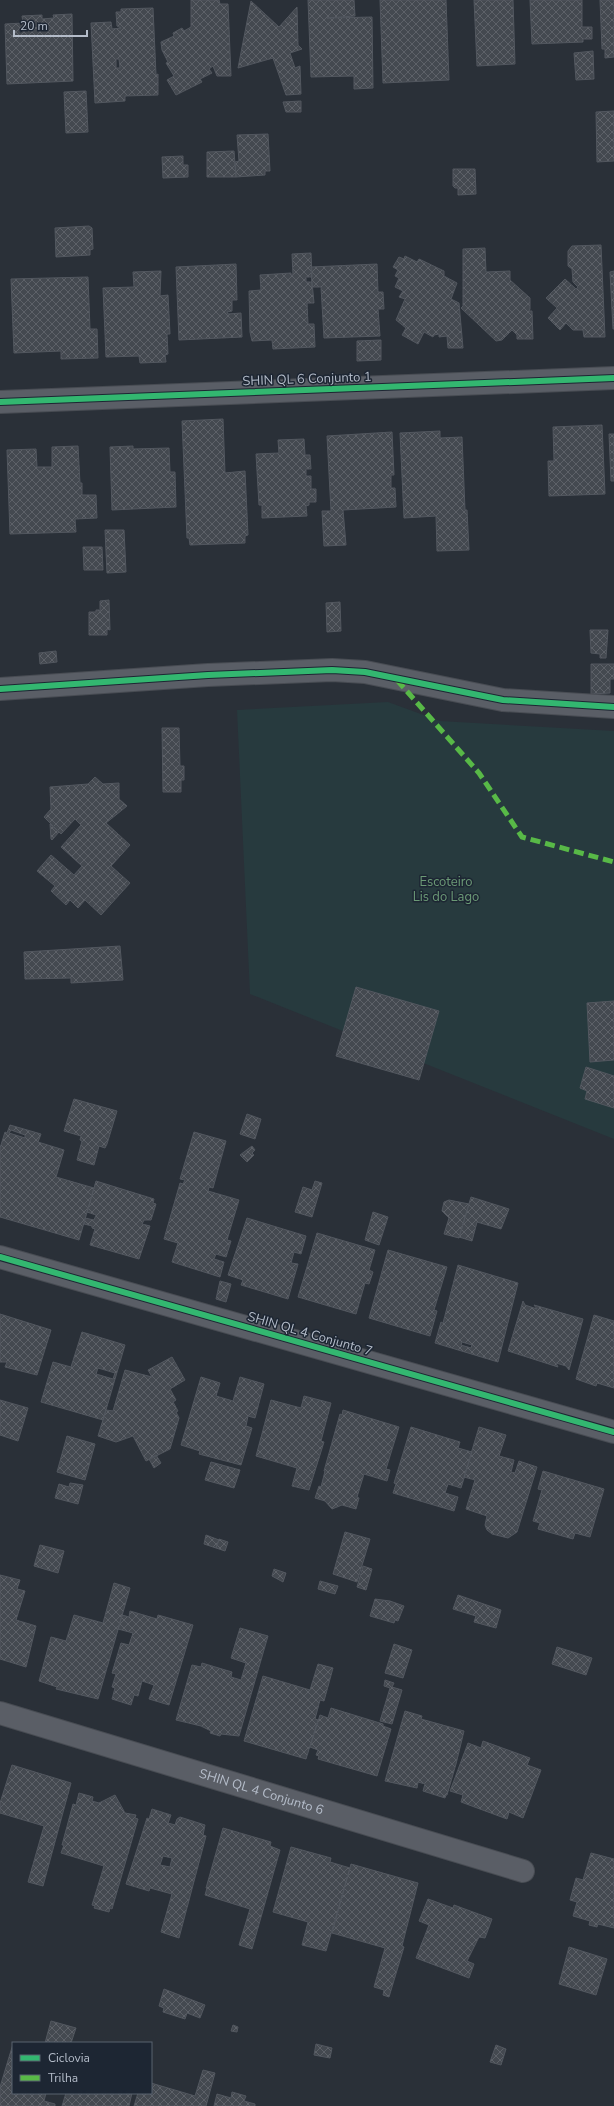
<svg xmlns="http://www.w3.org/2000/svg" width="614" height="2106" font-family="'Nunito Sans',sans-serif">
  <defs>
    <pattern id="building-cross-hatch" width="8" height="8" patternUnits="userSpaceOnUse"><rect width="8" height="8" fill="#444950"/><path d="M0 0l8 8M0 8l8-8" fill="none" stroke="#5d6168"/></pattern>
  </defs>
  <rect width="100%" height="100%" fill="#2a3038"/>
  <path fill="#273a3e" d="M 388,702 L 440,721 L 614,731 L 614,1139 L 250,994 L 237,710 Z"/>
  <path fill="url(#building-cross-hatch)" stroke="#52575f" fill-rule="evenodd" d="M 191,0 L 219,0 L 220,4 L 228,4 L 231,76 L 217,76 L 213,66 L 209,69 L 212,73 L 200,79 L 202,82 L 176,95 L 167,80 L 174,76 L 166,63 L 168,62 L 162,50 L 161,42 L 174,36 L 173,33 L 182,28 L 184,31 L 191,27 Z
    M 308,0 L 354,0 L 355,16 L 327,18 L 372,17 L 373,88 L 354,89 L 354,76 L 311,77 Z
    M 380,0 L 446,0 L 449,80 L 383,83 Z
    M 474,0 L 513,0 L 515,64 L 477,66 Z
    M 530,0 L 582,0 L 582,27 L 592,27 L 592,39 L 583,39 L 583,42 L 532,44 Z
    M 600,0 L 614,0 L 614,57 L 605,58 L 605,49 L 602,49 Z
    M 251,1 L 279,27 L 297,7 L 298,45 L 302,49 L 290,53 L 295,68 L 300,66 L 301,94 L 286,95 L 273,58 L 238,68 Z
    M 153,8 L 156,75 L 158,74 L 158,95 L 125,96 L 125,101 L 95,103 L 91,23 L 111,22 L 112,29 L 121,28 L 117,26 L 116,12 L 121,12 L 121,9 ZM 116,59 L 119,59 L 120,68 L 116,68 Z
    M 72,14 L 73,81 L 7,84 L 5,24 L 23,23 L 22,16 L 42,15 L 42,19 L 54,18 L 53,15 Z
    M 593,51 L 594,79 L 576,80 L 574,53 Z
    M 86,91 L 88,132 L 66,133 L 64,92 Z
    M 301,101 L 301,112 L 286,112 L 283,102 Z
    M 614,111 L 614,161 L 597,162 L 596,112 Z
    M 268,134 L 270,171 L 265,171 L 265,175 L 236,177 L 235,162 L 239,161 L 237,135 Z
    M 234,151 L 236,177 L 207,177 L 207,152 Z
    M 183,156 L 183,165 L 188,165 L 188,177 L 163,178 L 162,157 Z
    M 453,169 L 475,169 L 476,194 L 458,195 L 458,188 L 455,188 L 453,186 Z
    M 89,226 L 92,228 L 93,249 L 90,250 L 90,255 L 56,257 L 55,228 Z
    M 601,245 L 605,337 L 584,337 L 583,330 L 573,330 L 566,323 L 560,330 L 548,318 L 557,308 L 546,298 L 565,279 L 576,289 L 578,287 L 573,282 L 572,269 L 568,266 L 568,251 L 572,246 Z
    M 485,248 L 486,272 L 510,271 L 510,280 L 530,298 L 530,309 L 529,311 L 532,311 L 533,339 L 517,339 L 517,335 L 512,330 L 502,340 L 496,341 L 461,308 L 463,306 L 463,249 Z
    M 311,253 L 312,277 L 306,277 L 306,282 L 312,282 L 314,303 L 307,303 L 308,324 L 314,324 L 315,347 L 273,349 L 272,340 L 252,341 L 250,332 L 249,291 L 261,290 L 260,275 L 291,273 L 291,275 L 293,275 L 292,254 Z
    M 405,256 L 417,262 L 419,259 L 444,271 L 444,276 L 457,283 L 451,299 L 459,303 L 463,348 L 448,348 L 447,336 L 439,337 L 439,334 L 434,335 L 433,337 L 424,332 L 418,344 L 402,335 L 406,328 L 396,320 L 405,299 L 399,297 L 403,291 L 395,287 L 399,278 L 395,276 L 398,270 L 393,267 L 399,257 L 404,259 Z
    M 236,264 L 237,300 L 232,300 L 232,311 L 227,312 L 228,314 L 241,313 L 242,337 L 179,340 L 176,267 Z
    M 377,264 L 378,292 L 383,292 L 384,309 L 378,309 L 380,336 L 324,338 L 321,287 L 312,287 L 311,267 Z
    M 161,271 L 160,296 L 168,295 L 170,334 L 167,334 L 168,354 L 165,355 L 166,362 L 140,363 L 139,356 L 106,357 L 103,288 L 134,287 L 133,272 Z
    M 614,271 L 614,329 L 613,329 L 610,272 Z
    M 88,277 L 90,329 L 97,329 L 98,358 L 61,359 L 61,351 L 14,353 L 11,279 Z
    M 381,340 L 381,360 L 357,361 L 357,341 Z
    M 223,419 L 225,473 L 245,471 L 248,535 L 245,536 L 245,543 L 190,545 L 189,538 L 187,538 L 182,421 Z
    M 602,425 L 605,494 L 549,496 L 548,461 L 554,461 L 553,427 Z
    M 440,431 L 440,438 L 462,437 L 465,510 L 467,510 L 469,550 L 437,551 L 436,516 L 404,518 L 400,433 Z
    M 392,432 L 394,475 L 391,475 L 391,488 L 395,488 L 396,507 L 343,510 L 346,545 L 324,546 L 322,511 L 331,511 L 327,436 Z
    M 609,434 L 614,434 L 614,481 L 611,481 Z
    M 304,439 L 305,455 L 310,455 L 311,469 L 306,469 L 306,476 L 311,476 L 311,489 L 316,489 L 316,502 L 309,502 L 309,505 L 306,506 L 307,516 L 262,518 L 262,505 L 259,505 L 256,454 L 279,453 L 278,440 Z
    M 78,446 L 80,483 L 82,483 L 82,495 L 96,495 L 97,518 L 75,519 L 76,532 L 10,534 L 7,450 L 36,449 L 37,467 L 52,467 L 52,447 Z
    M 133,446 L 133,449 L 169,448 L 170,472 L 175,472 L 176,507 L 112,510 L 110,447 Z
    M 105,530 L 124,530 L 126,572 L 107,573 Z
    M 83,547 L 102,547 L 103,570 L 84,570 Z
    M 109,600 L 110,630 L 107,629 L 107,635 L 89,635 L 89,612 L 96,612 L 96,610 L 99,610 L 100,612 L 100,601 Z
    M 340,602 L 341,631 L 327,632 L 326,603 Z
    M 590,630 L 608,630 L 606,658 L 600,658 L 600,654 L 591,653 Z
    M 56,651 L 57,662 L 40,664 L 39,653 Z
    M 591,664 L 614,664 L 614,679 L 610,679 L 610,693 L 591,694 Z
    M 162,728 L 179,728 L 180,766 L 184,766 L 184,780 L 181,780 L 181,792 L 163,792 Z
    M 95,777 L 103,784 L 119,783 L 119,799 L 127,806 L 106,823 L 130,845 L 111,866 L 130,883 L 101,915 L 85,900 L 78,908 L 70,900 L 66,905 L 51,891 L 55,886 L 37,871 L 51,855 L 74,875 L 82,866 L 61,847 L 81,825 L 75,819 L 61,834 L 44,817 L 51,809 L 50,787 L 88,784 Z
    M 50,824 L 59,832 L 52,840 L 51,839 Z
    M 120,946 L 123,980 L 71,983 L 71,978 L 25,979 L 24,952 Z
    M 356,987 L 439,1011 L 419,1080 L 336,1056 Z
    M 614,1001 L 614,1060 L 590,1062 L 587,1003 Z
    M 586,1067 L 614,1076 L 614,1108 L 585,1099 L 587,1091 L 580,1088 Z
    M 74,1099 L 117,1111 L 107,1144 L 105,1148 L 99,1146 L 94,1165 L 77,1160 L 82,1141 L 80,1140 L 81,1136 L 64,1131 Z
    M 247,1114 L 261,1119 L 255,1139 L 240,1134 Z
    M 10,1125 L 41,1134 L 38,1142 L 64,1150 L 56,1177 L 94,1188 L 79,1240 L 0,1217 L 0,1148 L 5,1132 L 7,1133 ZM 11,1130 L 25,1135 L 25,1138 L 9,1133 Z
    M 194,1132 L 226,1141 L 213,1188 L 209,1187 L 208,1191 L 239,1200 L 227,1240 L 231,1241 L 226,1257 L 216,1254 L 214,1259 L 224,1262 L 220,1277 L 172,1262 L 178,1243 L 164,1239 L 180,1183 L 183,1184 L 185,1180 L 180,1179 Z
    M 252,1146 L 255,1150 L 252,1153 L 254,1155 L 247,1162 L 240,1155 Z
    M 96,1181 L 154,1199 L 153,1203 L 156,1204 L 151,1220 L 144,1220 L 142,1224 L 150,1226 L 139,1259 L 90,1245 L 95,1229 L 92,1228 L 92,1226 L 84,1224 L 85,1218 L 94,1220 L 96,1215 L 87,1212 Z
    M 315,1181 L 322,1183 L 312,1217 L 295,1212 L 303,1187 L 312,1190 Z
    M 471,1197 L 509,1209 L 501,1229 L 477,1222 L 472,1241 L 459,1237 Z
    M 449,1200 L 469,1204 L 459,1238 L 444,1234 L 449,1218 L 442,1211 L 444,1202 Z
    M 373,1212 L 388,1217 L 379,1245 L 365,1240 Z
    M 247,1218 L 306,1236 L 301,1254 L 294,1252 L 291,1263 L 298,1264 L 288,1299 L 241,1285 L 243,1280 L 228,1275 Z
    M 317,1233 L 375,1250 L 369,1270 L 373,1272 L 369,1284 L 365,1283 L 356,1314 L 298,1297 Z
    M 388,1250 L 447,1267 L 434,1310 L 437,1311 L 430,1336 L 369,1318 Z
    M 458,1265 L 518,1283 L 498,1362 L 435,1343 L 441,1322 L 443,1323 ZM 462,1342 L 472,1345 L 471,1348 L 461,1345 Z
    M 220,1281 L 231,1284 L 226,1302 L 216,1299 Z
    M 523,1301 L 525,1305 L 537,1309 L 534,1305 L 583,1319 L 569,1370 L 566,1366 L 556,1363 L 558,1367 L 508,1351 Z
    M 0,1314 L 51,1330 L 37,1375 L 5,1367 L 7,1362 L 0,1362 Z
    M 594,1315 L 614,1321 L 614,1388 L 597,1383 L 596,1386 L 576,1379 Z
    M 82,1332 L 125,1345 L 103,1420 L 41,1402 L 53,1362 L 71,1367 ZM 98,1368 L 115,1373 L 113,1379 L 96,1374 Z
    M 172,1357 L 185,1380 L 170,1389 L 176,1400 L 173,1402 L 178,1411 L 176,1412 L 179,1418 L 170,1449 L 146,1461 L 133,1436 L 116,1442 L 98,1436 L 106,1410 L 113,1411 L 125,1370 L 152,1377 L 148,1370 Z
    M 201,1377 L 220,1383 L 216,1396 L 233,1401 L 240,1377 L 264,1384 L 255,1418 L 248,1416 L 246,1426 L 252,1428 L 241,1465 L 199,1454 L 200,1451 L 181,1445 Z
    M 304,1396 L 331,1403 L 321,1441 L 324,1442 L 309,1490 L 292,1486 L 297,1468 L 256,1456 L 271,1400 L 301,1408 Z
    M 0,1400 L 28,1408 L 18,1441 L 0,1435 Z
    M 343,1410 L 399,1427 L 386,1469 L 390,1470 L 387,1481 L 364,1474 L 357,1497 L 359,1498 L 356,1509 L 342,1505 L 332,1509 L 325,1501 L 315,1498 L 319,1486 L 321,1487 L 325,1471 L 324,1471 L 340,1414 L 342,1415 Z
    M 411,1427 L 460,1442 L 458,1448 L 472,1452 L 461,1488 L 448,1484 L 445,1493 L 458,1497 L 454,1511 L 393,1493 L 396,1484 L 394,1483 Z
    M 479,1427 L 506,1435 L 499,1456 L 514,1460 L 511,1472 L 515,1473 L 519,1461 L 537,1467 L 517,1532 L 508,1538 L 492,1534 L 487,1530 L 485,1525 L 487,1516 L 466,1509 L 475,1480 L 464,1477 Z
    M 67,1436 L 95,1444 L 85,1480 L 57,1472 Z
    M 156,1455 L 161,1463 L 154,1468 L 149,1459 Z
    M 211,1462 L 240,1470 L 234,1488 L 205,1480 Z
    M 543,1471 L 604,1489 L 590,1537 L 575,1533 L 573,1539 L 538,1529 L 540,1523 L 533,1521 L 542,1490 L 538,1489 Z
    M 70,1483 L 83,1485 L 78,1504 L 55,1498 L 59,1484 L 69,1487 Z
    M 345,1532 L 370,1539 L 357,1582 L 333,1574 Z
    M 206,1535 L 219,1540 L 216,1548 L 204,1544 Z
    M 219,1539 L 228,1542 L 225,1551 L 216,1548 Z
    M 40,1545 L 64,1551 L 58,1573 L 34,1566 Z
    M 363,1566 L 372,1569 L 366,1590 L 357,1587 Z
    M 274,1569 L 286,1573 L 283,1582 L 272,1576 Z
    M 0,1575 L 20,1580 L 17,1589 L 25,1591 L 16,1620 L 36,1626 L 26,1667 L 0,1659 Z
    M 320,1581 L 338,1586 L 335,1594 L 318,1589 Z
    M 114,1583 L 130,1588 L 98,1699 L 56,1689 L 57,1687 L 39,1681 L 51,1637 L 66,1641 L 74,1615 L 103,1623 Z
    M 458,1595 L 501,1610 L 496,1628 L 474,1622 L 476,1616 L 453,1609 Z
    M 375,1599 L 390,1601 L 404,1606 L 398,1621 L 395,1620 L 394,1623 L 370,1616 Z
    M 130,1611 L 157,1619 L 158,1615 L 193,1625 L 169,1705 L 149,1699 L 154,1685 L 142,1681 L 138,1696 L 134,1695 L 131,1705 L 112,1699 L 115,1688 L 112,1687 L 116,1674 L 112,1673 L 121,1643 L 129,1645 L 133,1633 L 118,1629 L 122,1615 L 129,1617 Z
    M 240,1628 L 268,1636 L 239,1736 L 221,1734 L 220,1736 L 210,1733 L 211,1731 L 201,1726 L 176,1720 L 192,1665 L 201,1667 L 202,1663 L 232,1672 L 231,1677 L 241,1680 L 246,1663 L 231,1658 Z
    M 394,1644 L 412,1650 L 403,1678 L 385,1673 Z
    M 557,1647 L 592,1658 L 586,1675 L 552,1664 Z
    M 318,1664 L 333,1668 L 324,1701 L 320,1700 L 315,1719 L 318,1720 L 306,1759 L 244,1741 L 263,1676 L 310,1690 Z
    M 385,1680 L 394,1683 L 392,1687 L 402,1690 L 392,1724 L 380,1721 L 390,1688 L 384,1686 Z
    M 331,1708 L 383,1724 L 383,1726 L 391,1729 L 377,1776 L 318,1759 L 319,1756 L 316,1755 L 318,1750 L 310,1747 L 320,1715 L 328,1718 Z
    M 405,1711 L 422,1716 L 421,1719 L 464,1731 L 456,1764 L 447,1795 L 446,1795 L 445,1798 L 423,1791 L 425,1784 L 418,1782 L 417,1788 L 385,1781 Z
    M 483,1741 L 530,1758 L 527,1765 L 541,1770 L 523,1818 L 509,1812 L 507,1819 L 461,1802 L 463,1795 L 450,1791 L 468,1743 L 481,1748 Z
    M 12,1765 L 71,1783 L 43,1886 L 28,1882 L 44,1826 L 0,1813 L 0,1803 Z
    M 79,1793 L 93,1797 L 92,1801 L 99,1803 L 115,1795 L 125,1813 L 136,1815 L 135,1818 L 138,1819 L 112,1909 L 110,1908 L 109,1912 L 94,1908 L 95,1906 L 92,1905 L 104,1866 L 61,1853 L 64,1845 L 62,1845 L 73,1804 L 76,1805 Z
    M 152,1809 L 171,1815 L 168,1823 L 175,1825 L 177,1819 L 180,1817 L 205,1825 L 203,1835 L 206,1836 L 179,1938 L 161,1932 L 172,1894 L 150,1888 L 149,1891 L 126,1884 L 147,1818 L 149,1819 ZM 163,1856 L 172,1858 L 170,1867 L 160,1865 Z
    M 223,1828 L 271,1842 L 270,1846 L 280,1850 L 252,1949 L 239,1945 L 250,1909 L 205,1895 L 207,1888 L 206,1888 Z
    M 291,1847 L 331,1858 L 330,1862 L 350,1868 L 326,1951 L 302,1945 L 308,1922 L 273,1912 Z
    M 591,1853 L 614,1859 L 614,1928 L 598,1924 L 597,1927 L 589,1925 L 590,1921 L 573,1916 L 577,1902 L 570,1900 L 576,1878 L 583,1880 Z
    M 351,1864 L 418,1883 L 402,1946 L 404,1947 L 389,1997 L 383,1995 L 384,1990 L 374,1987 L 385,1948 L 332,1933 Z
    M 428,1899 L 453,1908 L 454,1905 L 492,1919 L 485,1938 L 479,1937 L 467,1961 L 474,1964 L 469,1978 L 416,1958 L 429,1925 L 419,1921 Z
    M 569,1947 L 607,1959 L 596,1995 L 559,1984 Z
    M 164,1989 L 205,2005 L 200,2018 L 187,2013 L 185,2019 L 163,2012 L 164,2008 L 159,2006 Z
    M 51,2021 L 76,2028 L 71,2043 L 45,2043 Z
    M 233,2025 L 238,2027 L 237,2032 L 231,2031 Z
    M 13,2044 L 13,2093 L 46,2093 L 44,2101 L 55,2104 L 55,2106 L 0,2106 L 0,2087 Z
    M 316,2044 L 332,2048 L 330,2058 L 314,2055 Z
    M 496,2045 L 506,2049 L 501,2065 L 490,2062 Z
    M 203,2070 L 215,2073 L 206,2106 L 134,2106 L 138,2093 L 151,2093 L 151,2083 L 195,2096 Z
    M 232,2092 L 246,2096 L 244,2101 L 255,2104 L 255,2106 L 214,2106 L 217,2094 L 231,2098 Z
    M 66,2093 L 132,2093 L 129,2106 L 62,2106 Z"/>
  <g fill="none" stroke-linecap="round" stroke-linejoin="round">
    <defs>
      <g id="street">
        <path d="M 0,402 L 614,378"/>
        <path d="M 0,689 L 208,675 L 332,670 L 365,672 L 503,700 L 614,707"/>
        <path d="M 0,1257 L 614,1432"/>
        <path id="s1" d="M 0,1713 L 523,1871"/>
      </g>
    </defs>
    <use href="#street" stroke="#484c53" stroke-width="24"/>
    <use href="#street" stroke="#5a5e66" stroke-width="22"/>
    <path stroke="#58b947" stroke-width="5" stroke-dasharray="10 5" stroke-linecap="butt" d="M 397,680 L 479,773 L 522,837 L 614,862"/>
    <defs>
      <path id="cycleway" d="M 0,402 L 614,378
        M 0,689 L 208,675 L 332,670 L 365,672 L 503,700 L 614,707
        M 0,1257 L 614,1432"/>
    </defs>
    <use href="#cycleway" stroke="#1d2633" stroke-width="8"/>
    <use href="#cycleway" stroke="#33b770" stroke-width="6"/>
  </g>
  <g text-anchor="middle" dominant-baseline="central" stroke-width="3" stroke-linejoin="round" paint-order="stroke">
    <g font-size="13" fill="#b4bcc9" stroke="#1d2633">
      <text transform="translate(307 379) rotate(-2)">SHIN QL 6 Conjunto 1</text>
      <text transform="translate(310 1334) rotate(16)">SHIN QL 4 Conjunto 7</text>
      <text stroke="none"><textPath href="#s1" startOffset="273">SHIN QL 4 Conjunto 6</textPath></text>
    </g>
    <g font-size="13" fill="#6b9a76" stroke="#1d2633">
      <text x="446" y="882">Escoteiro<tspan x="446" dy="15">Lis do Lago</tspan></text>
    </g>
  </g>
  <rect x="12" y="2042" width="140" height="52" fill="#1d2633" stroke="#59626f"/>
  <rect x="20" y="2055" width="20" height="6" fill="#33b770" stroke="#59626f"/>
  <text x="48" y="2062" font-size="12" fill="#b4bcc9">Ciclovia</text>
  <rect x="20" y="2075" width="20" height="6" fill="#58b947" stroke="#59626f"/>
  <text x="48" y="2082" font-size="12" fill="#b4bcc9">Trilha</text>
  <path d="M14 30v6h73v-6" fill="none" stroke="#b4bcc9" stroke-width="2"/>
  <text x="20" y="30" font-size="12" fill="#b4bcc9" stroke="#1d2633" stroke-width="3" paint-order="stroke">20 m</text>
</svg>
